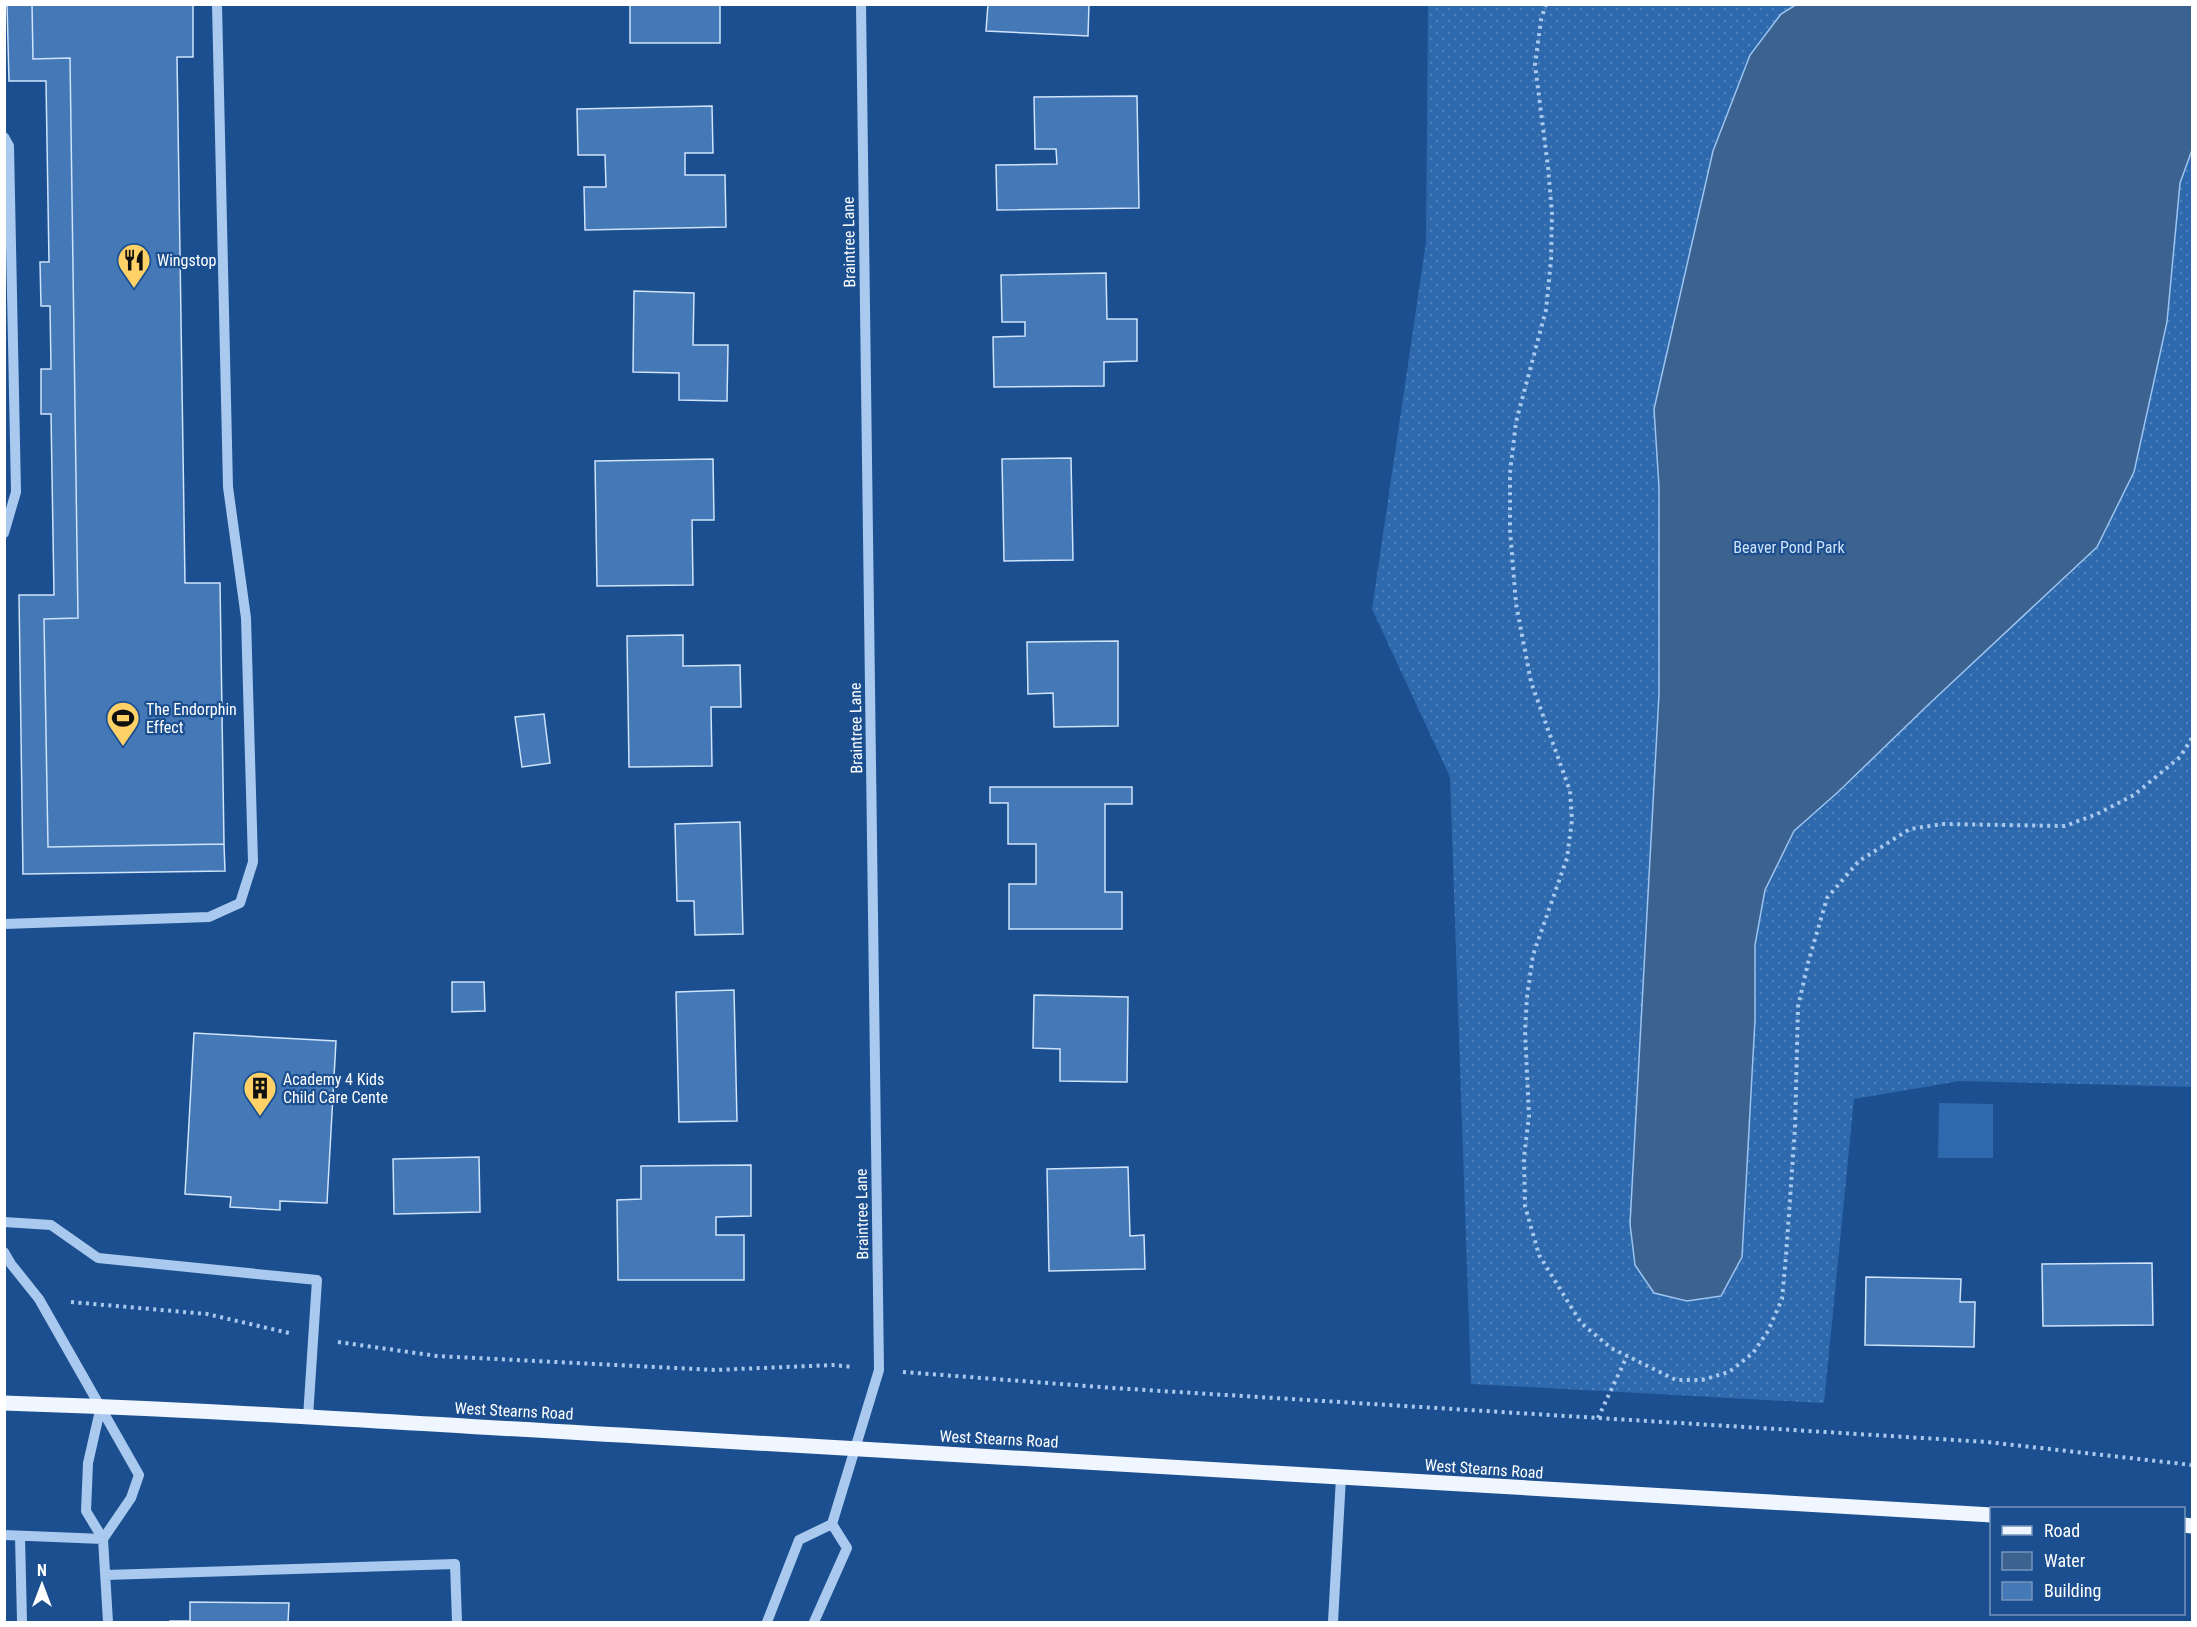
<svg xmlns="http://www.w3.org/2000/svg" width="2197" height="1627" font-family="'Roboto Condensed',sans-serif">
  <defs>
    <pattern id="grass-dots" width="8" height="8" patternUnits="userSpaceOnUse" patternTransform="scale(1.5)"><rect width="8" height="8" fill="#2e69ad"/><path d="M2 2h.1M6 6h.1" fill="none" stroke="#4d80b9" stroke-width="1.8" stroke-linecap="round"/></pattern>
  </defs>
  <rect width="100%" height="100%" fill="#1b4f8f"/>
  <path fill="url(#grass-dots)" d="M 1428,5 L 2192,5 L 2192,1087 L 1960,1081 L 1854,1099 L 1824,1403 L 1471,1384 L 1450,777 L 1372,609 L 1426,242 Z"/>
  <path fill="#2e69ad" d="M 1939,1103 L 1993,1104 L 1993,1158 L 1938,1158 Z"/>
  <path fill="#3c6290" stroke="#9cc4f0" stroke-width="1.5" d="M 1797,4 L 2192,5 L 2192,150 L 2180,183 L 2167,322 L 2134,472 L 2097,547 L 1929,704 L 1838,792 L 1794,831 L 1765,890 L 1755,945 L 1755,1020 L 1742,1257 L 1721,1296 L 1687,1301 L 1654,1293 L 1635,1265 L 1630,1224 L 1659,694 L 1659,487 L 1654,409 L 1713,151 L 1750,55 L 1781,14 Z"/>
  <path fill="#4478b7" stroke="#cfe3fa" stroke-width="1.5" d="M 7,4 L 32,4 L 33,59 L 70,58 L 78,618 L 44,619 L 48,847 L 224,844 L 225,871 L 23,874 L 19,595 L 54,595 L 51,414 L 41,414 L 41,369 L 51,369 L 50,306 L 41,306 L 40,262 L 49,262 L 46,81 L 9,81 Z
    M 32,4 L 193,4 L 193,57 L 177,57 L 185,583 L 220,583 L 224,844 L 48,847 L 44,619 L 78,618 L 70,58 L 33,59 Z
    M 630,4 L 720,4 L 720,43 L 630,43 Z
    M 988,4 L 1089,4 L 1088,36 L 986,31 Z
    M 1137,96 L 1139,208 L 997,210 L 996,165 L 1057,164 L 1056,149 L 1035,149 L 1034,97 Z
    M 712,106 L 713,153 L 685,153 L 685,175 L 725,175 L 726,227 L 585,230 L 584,187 L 606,187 L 605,155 L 578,155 L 577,109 Z
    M 1106,273 L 1107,319 L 1137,319 L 1137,361 L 1104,362 L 1104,386 L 994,387 L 993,337 L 1025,336 L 1025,322 L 1002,322 L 1001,275 Z
    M 634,291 L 694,293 L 693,345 L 728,345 L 727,401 L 679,400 L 679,373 L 633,372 Z
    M 1071,458 L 1073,560 L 1004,561 L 1002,459 Z
    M 713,459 L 714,520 L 692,520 L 693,585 L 597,586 L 595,461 Z
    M 683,635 L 683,666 L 740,665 L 741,707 L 711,707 L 712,766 L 629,767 L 627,636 Z
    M 1118,641 L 1118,726 L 1054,727 L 1053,693 L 1028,694 L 1027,642 Z
    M 544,714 L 550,763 L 522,767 L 515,717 Z
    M 990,787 L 1132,787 L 1132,804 L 1105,804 L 1105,892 L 1122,892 L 1122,929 L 1009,929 L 1009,884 L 1036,884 L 1036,844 L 1008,844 L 1008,803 L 990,803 Z
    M 740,822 L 743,934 L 695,935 L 694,901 L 677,901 L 675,824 Z
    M 452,982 L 484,982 L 485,1011 L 452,1012 Z
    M 734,990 L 737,1121 L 679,1122 L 676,992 Z
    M 1034,995 L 1128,997 L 1127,1082 L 1060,1081 L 1060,1049 L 1033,1048 Z
    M 194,1033 L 336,1041 L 327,1203 L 280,1201 L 280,1210 L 230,1207 L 231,1197 L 185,1194 Z
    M 479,1157 L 480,1212 L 394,1214 L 393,1159 Z
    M 751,1165 L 751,1216 L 716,1217 L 716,1235 L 744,1235 L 744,1280 L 618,1280 L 617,1200 L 641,1199 L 641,1166 Z
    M 1128,1167 L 1130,1236 L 1144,1235 L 1145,1269 L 1049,1271 L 1047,1169 Z
    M 2152,1263 L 2153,1325 L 2043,1326 L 2042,1264 Z
    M 1866,1277 L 1961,1279 L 1960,1302 L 1975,1302 L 1974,1347 L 1865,1345 Z
    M 190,1602 L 289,1603 L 288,1622 L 170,1622 L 170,1621 L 190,1621 Z"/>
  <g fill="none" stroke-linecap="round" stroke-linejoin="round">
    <path stroke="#a9c9ee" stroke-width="4" stroke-dasharray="3 4.5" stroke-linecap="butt" d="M 1546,4 L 1541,20 L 1535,65 L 1548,167 L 1552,214 L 1551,260 L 1546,310 L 1516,422 L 1510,473 L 1510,530 L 1516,604 L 1531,682 L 1570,791 L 1572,820 L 1567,858 L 1533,955 L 1527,997 L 1525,1032 L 1529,1116 L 1524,1157 L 1525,1206 L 1539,1255 L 1581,1323 L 1611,1348 L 1676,1380 L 1702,1380 L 1729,1372 L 1753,1353 L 1768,1331 L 1782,1299 L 1786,1256 L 1795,1128 L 1798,1007 L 1808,963 L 1827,898 L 1859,861 L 1910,829 L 1943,824 L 2065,826 L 2097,814 L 2134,795 L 2180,757 L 2192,738
      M 71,1302 L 207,1314 L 289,1333
      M 338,1342 L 437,1356 L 715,1370 L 833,1365 L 853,1367
      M 903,1372 L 1113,1388 L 1987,1442 L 2192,1465
      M 1598,1418 L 1627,1356"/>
    <path stroke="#a9c9ee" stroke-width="10" d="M 4,137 L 9,146 L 16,492 L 4,533
      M 4,924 L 209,917 L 240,903 L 253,862 L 246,618 L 228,487 L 217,4
      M 4,1222 L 51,1225 L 98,1258 L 317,1280 L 308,1417
      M 4,1252 L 11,1264 L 39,1299 L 139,1475 L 131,1498 L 103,1539
      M 101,1406 L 88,1463 L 86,1511 L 103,1539 L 108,1622
      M 4,1535 L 103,1539
      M 20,1536 L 22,1622
      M 106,1575 L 455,1564 L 457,1622
      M 767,1622 L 799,1540 L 832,1524 L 879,1370 L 861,4
      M 814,1622 L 847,1548 L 832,1524
      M 1333,1622 L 1341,1477"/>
    <path stroke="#f0f6ff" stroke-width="15" d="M 4,1403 C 221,1410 437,1425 654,1437 C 1100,1462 1545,1491 1992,1515
      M 2184,1525 L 2192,1526"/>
  </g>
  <defs>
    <symbol id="restaurant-pin" viewBox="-11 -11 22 30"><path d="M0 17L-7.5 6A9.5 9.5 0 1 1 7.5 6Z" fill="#ffd166" stroke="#1b4f8f"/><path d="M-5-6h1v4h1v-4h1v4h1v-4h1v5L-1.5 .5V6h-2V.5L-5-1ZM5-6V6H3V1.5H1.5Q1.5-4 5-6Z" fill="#111"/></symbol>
    <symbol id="stadium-pin" viewBox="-11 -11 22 30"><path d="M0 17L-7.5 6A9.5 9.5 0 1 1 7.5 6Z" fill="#ffd166" stroke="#1b4f8f"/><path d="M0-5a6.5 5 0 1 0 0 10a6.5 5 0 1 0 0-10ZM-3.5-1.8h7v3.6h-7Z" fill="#111"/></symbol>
    <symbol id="building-pin" viewBox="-11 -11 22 30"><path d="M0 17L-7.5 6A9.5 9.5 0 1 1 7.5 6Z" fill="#ffd166" stroke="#1b4f8f"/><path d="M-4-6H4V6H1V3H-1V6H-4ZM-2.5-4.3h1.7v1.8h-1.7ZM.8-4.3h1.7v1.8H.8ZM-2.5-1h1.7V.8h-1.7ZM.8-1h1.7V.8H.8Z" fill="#111"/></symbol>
  </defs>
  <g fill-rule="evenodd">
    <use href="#restaurant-pin" x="115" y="241" width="38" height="52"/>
    <use href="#stadium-pin" x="104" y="699" width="38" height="52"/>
    <use href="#building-pin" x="241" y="1069" width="38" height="52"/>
  </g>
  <g text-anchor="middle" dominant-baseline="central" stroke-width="4.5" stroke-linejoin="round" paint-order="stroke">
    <g font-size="16" fill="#fff" stroke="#1b4f8f">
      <text transform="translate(849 242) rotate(-91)">Braintree Lane</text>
      <text transform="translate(856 728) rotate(-91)">Braintree Lane</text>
      <text transform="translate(862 1214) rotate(-91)">Braintree Lane</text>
      <text transform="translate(514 1411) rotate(3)">West Stearns Road</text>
      <text transform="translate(999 1439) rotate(3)">West Stearns Road</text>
      <text transform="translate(1484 1469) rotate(4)">West Stearns Road</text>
    </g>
    <g font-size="16" fill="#fff" stroke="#1b4f8f" text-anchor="start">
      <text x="157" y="260">Wingstop</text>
      <text x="146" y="709">The Endorphin<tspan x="146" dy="18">Effect</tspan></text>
      <text x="283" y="1079">Academy 4 Kids<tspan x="283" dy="18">Child Care Cente</tspan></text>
    </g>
    <g font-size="16" fill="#cfe3fa" stroke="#1b4f8f">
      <text x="1789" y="547">Beaver Pond Park</text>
    </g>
  </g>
  <rect width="2197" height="1627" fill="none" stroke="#ffffff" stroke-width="12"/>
  <rect x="1990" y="1507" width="195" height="108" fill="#1b4f8f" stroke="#7695bc" stroke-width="1.5"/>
  <rect x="2002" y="1526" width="30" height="9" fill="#f0f6ff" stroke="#7695bc" stroke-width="1.5"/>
  <text x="2044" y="1537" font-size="18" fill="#ffffff">Road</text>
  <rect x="2002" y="1552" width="30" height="18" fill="#3c6290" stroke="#7695bc" stroke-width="1.5"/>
  <text x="2044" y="1567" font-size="18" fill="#ffffff">Water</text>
  <rect x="2002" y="1582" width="30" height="18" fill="#4478b7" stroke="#7695bc" stroke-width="1.5"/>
  <text x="2044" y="1597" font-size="18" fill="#ffffff">Building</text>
  <g transform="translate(42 1585)" stroke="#1b4f8f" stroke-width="4.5" paint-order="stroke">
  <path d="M0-4.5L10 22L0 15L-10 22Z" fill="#ffffff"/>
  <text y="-9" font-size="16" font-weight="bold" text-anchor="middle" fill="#ffffff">N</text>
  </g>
</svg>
